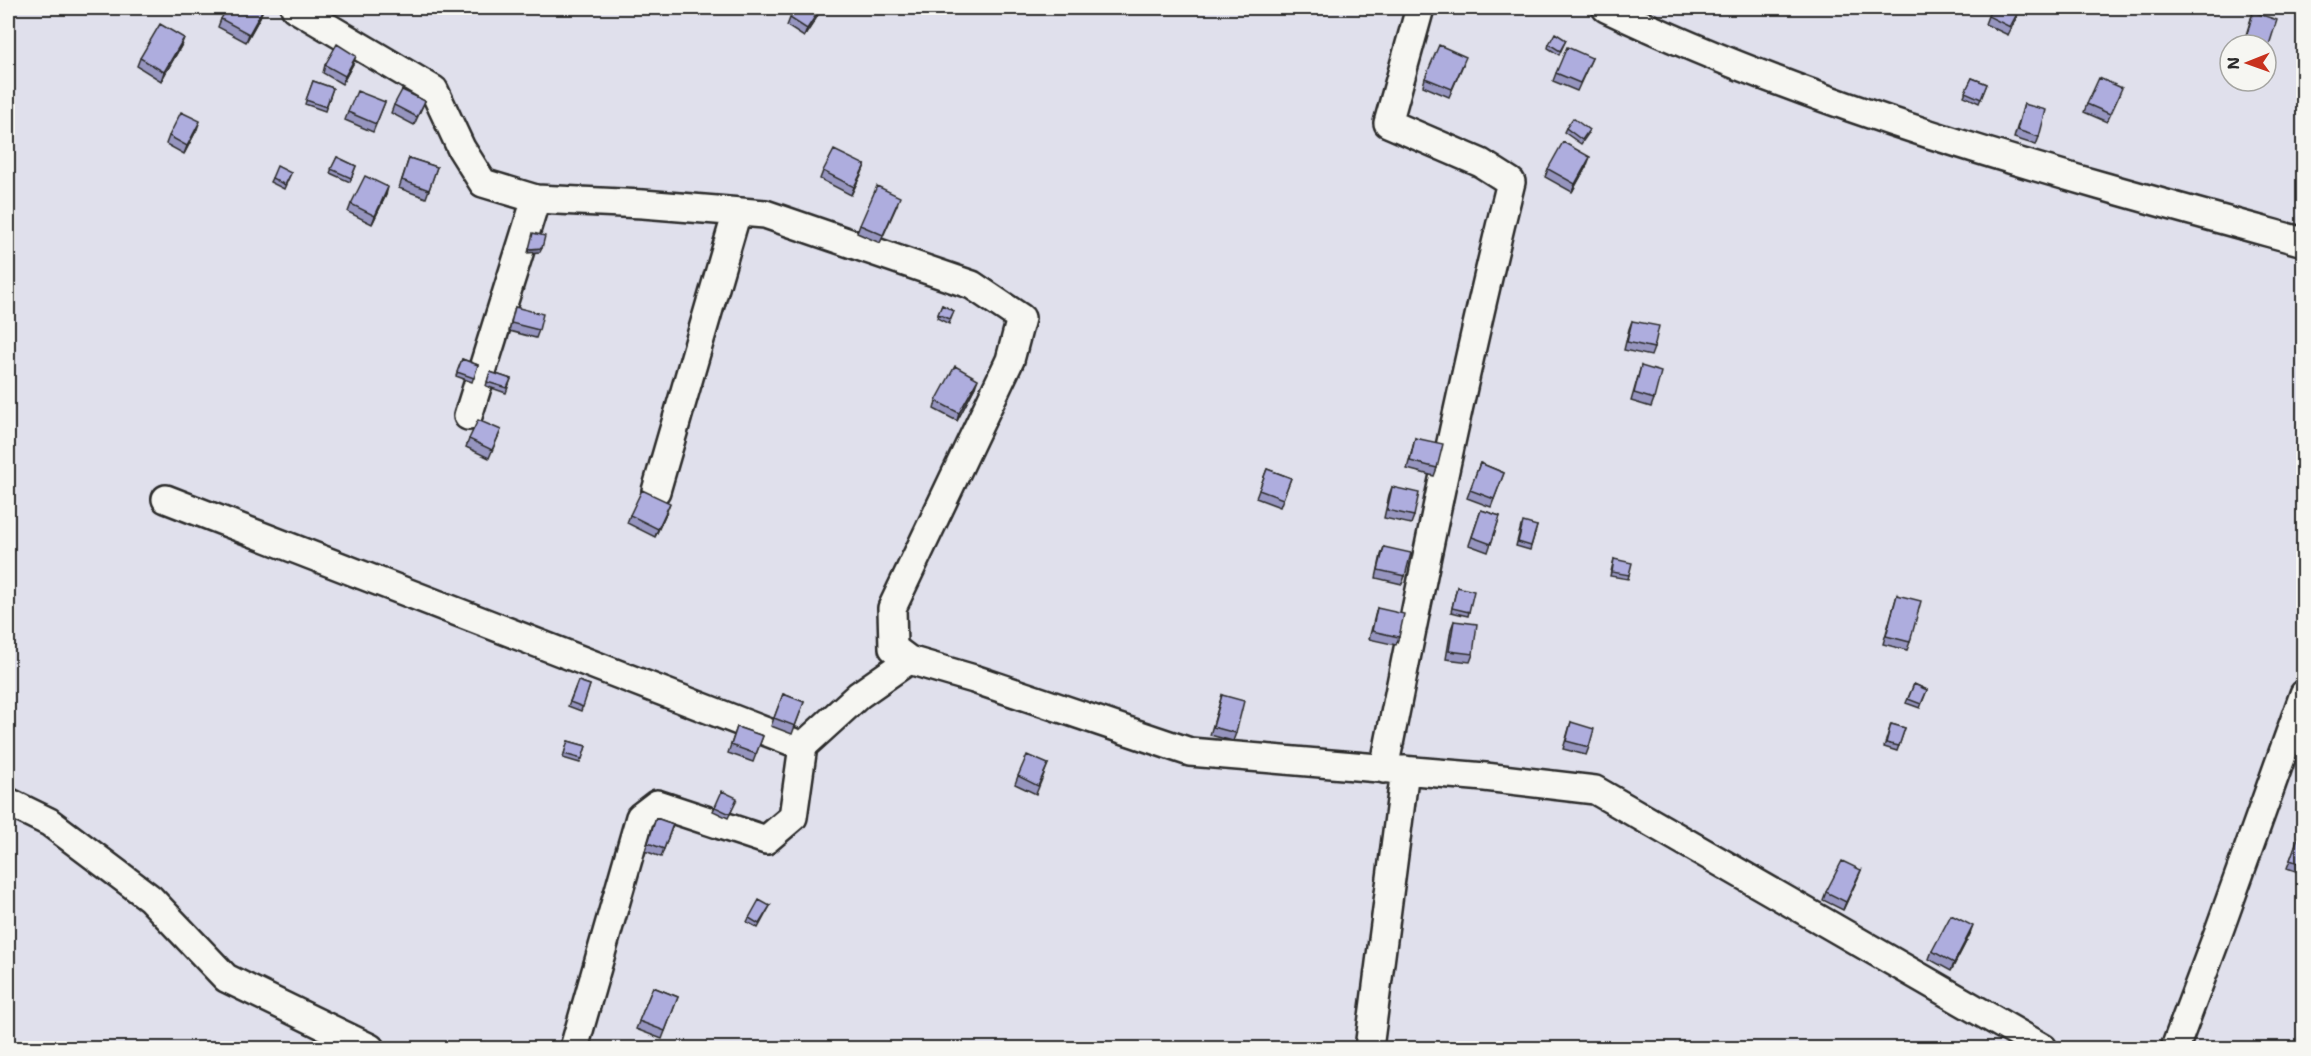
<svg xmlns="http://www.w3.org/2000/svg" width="2311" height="1056" font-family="'Shantell Sans',sans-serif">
  <rect width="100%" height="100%" fill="#e0e0ec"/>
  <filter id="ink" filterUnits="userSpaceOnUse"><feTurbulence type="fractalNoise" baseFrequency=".0167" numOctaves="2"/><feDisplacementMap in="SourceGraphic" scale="12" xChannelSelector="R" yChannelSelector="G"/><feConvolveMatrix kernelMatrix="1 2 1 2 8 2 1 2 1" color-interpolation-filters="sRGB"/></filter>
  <g filter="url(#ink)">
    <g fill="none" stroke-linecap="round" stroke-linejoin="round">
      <defs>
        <path id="minor" d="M 295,8 L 434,90 L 461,148 L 483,183 L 536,199 L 643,204 L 765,214 L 972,285 L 1021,318 L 1010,360 L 892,608 L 893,648 L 909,660 L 974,679 L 1190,752 L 1485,777 L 1595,790 L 2043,1048
          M 1606,8 C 1828,114 2067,177 2304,242
          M 468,416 L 536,199
          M 656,491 L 737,212
          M 166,499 L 803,746
          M 1384,769 C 1423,572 1463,376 1511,182 L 1481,163 L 1388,123 L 1420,8
          M 8,802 L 49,822 L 150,898 L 226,978 L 370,1048
          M 574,1048 L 640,817 L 657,804 L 766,840 L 793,817 L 803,746 L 859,695 L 909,660
          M 1369,1048 L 1405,770
          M 2175,1048 L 2220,928 L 2304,694"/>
      </defs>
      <use href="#minor" stroke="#2b2b2b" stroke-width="32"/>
      <use href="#minor" stroke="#f6f6f2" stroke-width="27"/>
    </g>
    <path fill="#9695bf" stroke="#2b2b2b" stroke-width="1.5" d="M 661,8 L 678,8 L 675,14 Z
      M 2021,8 L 2008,35 L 1985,24 L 1988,16 Z
      M 263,9 L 260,17 L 246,42 L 218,27 L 221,19 Z
      M 820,9 L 817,17 L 804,37 L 787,26 L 790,18 Z
      M 2253,12 L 2269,45 L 2266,53 L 2266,45 L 2243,45 Z
      M 1566,40 L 1559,55 L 1548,48 L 1549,44 Z
      M 181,46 L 161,81 L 137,66 L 140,58 Z
      M 1592,58 L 1577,91 L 1553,81 L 1556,73 Z
      M 353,64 L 342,84 L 323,73 L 325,65 Z
      M 1463,65 L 1449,97 L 1423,86 L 1425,78 Z
      M 1972,78 L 1987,84 L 1979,103 L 1964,96 Z
      M 313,81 L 333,88 L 325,111 L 305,104 Z
      M 2119,96 L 2107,122 L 2084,112 L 2087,104 Z
      M 425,101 L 414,125 L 391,113 L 394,105 Z
      M 385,102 L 373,132 L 345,120 L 348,112 Z
      M 2024,104 L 2039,137 L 2036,145 L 2014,138 Z
      M 1566,128 L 1588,134 L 1581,144 L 1564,132 Z
      M 197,129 L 184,154 L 166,144 L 169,136 Z
      M 337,157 L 356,166 L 350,182 L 330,173 Z
      M 409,158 L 437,167 L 426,198 L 399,188 Z
      M 865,165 L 851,195 L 820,179 L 823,171 Z
      M 1587,165 L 1572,192 L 1545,177 L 1548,169 Z
      M 291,173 L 284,189 L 270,182 L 272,178 Z
      M 386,195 L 372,224 L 348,212 L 351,204 Z
      M 897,205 L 880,243 L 857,233 L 860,225 Z
      M 942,305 L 954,311 L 949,324 L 937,318 Z
      M 515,307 L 539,330 L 536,338 L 509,331 Z
      M 1632,321 L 1654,348 L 1651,356 L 1624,350 L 1629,329 Z
      M 462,359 L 478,365 L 472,382 L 456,376 Z
      M 1641,366 L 1654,399 L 1651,407 L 1631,401 Z
      M 490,372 L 511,379 L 506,393 L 486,386 Z
      M 975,387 L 957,421 L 934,409 L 936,401 Z
      M 501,430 L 489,458 L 466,447 L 469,439 Z
      M 1415,438 L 1437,468 L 1434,476 L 1407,469 L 1413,446 Z
      M 1480,463 L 1504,473 L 1491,507 L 1467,498 Z
      M 1267,469 L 1291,478 L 1280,507 L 1256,498 Z
      M 1392,487 L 1414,516 L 1411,524 L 1384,518 L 1389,495 Z
      M 1481,510 L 1500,516 L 1488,552 L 1469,545 Z
      M 667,511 L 655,537 L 627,523 L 630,515 Z
      M 1521,526 L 1537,526 L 1530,550 L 1516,546 Z
      M 1384,547 L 1405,576 L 1402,584 L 1376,578 L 1381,555 Z
      M 1614,559 L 1629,575 L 1628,579 L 1610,576 Z
      M 1457,587 L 1469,612 L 1468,616 L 1451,612 Z
      M 1897,595 L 1910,642 L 1907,650 L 1883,644 Z
      M 1377,608 L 1399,637 L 1396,645 L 1369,639 Z
      M 1454,621 L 1473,654 L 1470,662 L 1446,659 L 1451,629 Z
      M 578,681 L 590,685 L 581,711 L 568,706 Z
      M 1914,684 L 1927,690 L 1920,708 L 1906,703 Z
      M 783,694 L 804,702 L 792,734 L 771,726 Z
      M 1222,695 L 1236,733 L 1233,741 L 1210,735 Z
      M 1571,722 L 1589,747 L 1586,755 L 1563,749 Z
      M 1891,724 L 1905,728 L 1897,751 L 1884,747 Z
      M 737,727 L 763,736 L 753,762 L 728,753 Z
      M 568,741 L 586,746 L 580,763 L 563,758 Z
      M 1048,764 L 1036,794 L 1015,784 L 1018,776 Z
      M 736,802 L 728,818 L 713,811 L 715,807 Z
      M 656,818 L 673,824 L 661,857 L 645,851 Z
      M 2304,823 L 2304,874 L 2287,868 Z
      M 1861,870 L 1843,910 L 1823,900 L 1826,892 Z
      M 770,906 L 758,928 L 747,922 L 749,918 Z
      M 1970,934 L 1951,971 L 1929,959 L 1932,951 Z
      M 653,987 L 678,997 L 662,1039 L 636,1029 Z"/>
    <path fill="#7a799b" stroke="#2b2b2b" stroke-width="1.5" d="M 263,9 L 260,17 L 246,42 L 249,34 Z
      M 820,9 L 817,17 L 804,37 L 807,29 Z
      M 184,38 L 181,46 L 161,81 L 164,72 Z
      M 356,56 L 353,64 L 342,84 L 345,76 Z
      M 200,121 L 197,129 L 184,154 L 187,146 Z
      M 1590,157 L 1587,165 L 1572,192 L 1575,184 Z
      M 865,165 L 862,173 L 851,195 L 854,187 Z
      M 388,187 L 386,195 L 372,224 L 375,216 Z
      M 542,248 L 540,252 L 528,253 L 529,249 Z
      M 978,379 L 975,387 L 957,421 L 959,413 Z
      M 670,503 L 667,511 L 655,537 L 658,529 Z
      M 1861,870 L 1858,878 L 1843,910 L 1846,902 Z
      M 1973,926 L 1970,934 L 1951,971 L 1954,963 Z"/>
    <path fill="#aeadde" stroke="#2b2b2b" stroke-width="1.5" d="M 227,8 L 262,8 L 263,9 L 249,34 L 221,19 Z
      M 797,8 L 817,8 L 820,9 L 807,29 L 790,18 Z
      M 1992,8 L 2020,8 L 2010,27 L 1988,16 Z
      M 2253,12 L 2277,20 L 2269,45 L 2246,38 Z
      M 160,24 L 184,38 L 164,72 L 140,58 Z
      M 1555,33 L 1566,40 L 1560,51 L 1549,44 Z
      M 337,44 L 356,56 L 345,76 L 325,65 Z
      M 1439,45 L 1466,57 L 1452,89 L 1425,78 Z
      M 1567,47 L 1592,58 L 1580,83 L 1556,73 Z
      M 1972,78 L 1987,84 L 1981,99 L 1965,92 Z
      M 2099,78 L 2122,88 L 2110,114 L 2087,104 Z
      M 313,81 L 333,88 L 326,107 L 306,100 Z
      M 402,90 L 425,101 L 417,117 L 394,105 Z
      M 357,91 L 385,102 L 376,124 L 348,112 Z
      M 2024,104 L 2046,110 L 2039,137 L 2017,130 Z
      M 181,112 L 200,121 L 187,146 L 169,136 Z
      M 1573,118 L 1589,130 L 1582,140 L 1566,128 Z
      M 1563,142 L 1590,157 L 1575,184 L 1548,169 Z
      M 834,150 L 865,165 L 854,187 L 823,171 Z
      M 337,157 L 356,166 L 351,178 L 331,169 Z
      M 409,158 L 437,167 L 429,190 L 402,180 Z
      M 277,166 L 291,173 L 285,185 L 272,178 Z
      M 365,176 L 388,187 L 375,216 L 351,204 Z
      M 877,186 L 900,197 L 883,235 L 860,225 Z
      M 533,233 L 545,236 L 542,248 L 529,249 Z
      M 942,305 L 954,311 L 950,319 L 938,314 Z
      M 515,307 L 543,314 L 539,330 L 511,323 Z
      M 1632,321 L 1659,326 L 1654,348 L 1627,342 Z
      M 462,359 L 478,365 L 474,378 L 457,372 Z
      M 955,366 L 978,379 L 959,413 L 936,401 Z
      M 1641,366 L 1661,372 L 1654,399 L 1634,393 Z
      M 490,372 L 511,379 L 507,388 L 487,382 Z
      M 478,420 L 501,430 L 492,450 L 469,439 Z
      M 1415,438 L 1443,444 L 1437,468 L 1410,461 Z
      M 1480,463 L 1504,473 L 1494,499 L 1470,490 Z
      M 1267,469 L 1291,478 L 1283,499 L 1259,490 Z
      M 1392,487 L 1419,493 L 1414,516 L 1387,510 Z
      M 642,490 L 670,503 L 658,529 L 630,515 Z
      M 1481,510 L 1500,516 L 1491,544 L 1472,537 Z
      M 1523,522 L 1537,526 L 1531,546 L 1518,542 Z
      M 1384,547 L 1411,553 L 1405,576 L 1378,570 Z
      M 1614,559 L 1632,563 L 1629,575 L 1612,572 Z
      M 1457,587 L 1474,591 L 1469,612 L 1452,608 Z
      M 1897,595 L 1921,601 L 1910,642 L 1886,636 Z
      M 1377,608 L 1404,614 L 1399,637 L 1372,631 Z
      M 1454,621 L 1477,624 L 1473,654 L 1449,651 Z
      M 578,681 L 590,685 L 583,707 L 570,702 Z
      M 1914,684 L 1927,690 L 1921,704 L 1908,699 Z
      M 783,694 L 804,702 L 795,726 L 774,718 Z
      M 1222,695 L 1244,701 L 1236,733 L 1213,727 Z
      M 1571,722 L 1594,729 L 1589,747 L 1566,741 Z
      M 1891,724 L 1905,728 L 1899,746 L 1886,743 Z
      M 737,727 L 763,736 L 756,754 L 731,745 Z
      M 568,741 L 586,746 L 582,759 L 564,754 Z
      M 1027,755 L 1048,764 L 1038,786 L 1018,776 Z
      M 722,791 L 737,798 L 730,814 L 715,807 Z
      M 656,818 L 673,824 L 664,849 L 648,843 Z
      M 2303,823 L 2304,823 L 2304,865 L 2290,860 Z
      M 1842,861 L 1861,870 L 1846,902 L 1826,892 Z
      M 759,900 L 770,906 L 759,924 L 749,918 Z
      M 1951,915 L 1973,926 L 1954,963 L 1932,951 Z
      M 653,987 L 678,997 L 665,1031 L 639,1021 Z"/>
  </g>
  <rect width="2311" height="1056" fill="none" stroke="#f6f6f2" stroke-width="30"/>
  <rect x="15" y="15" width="2281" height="1026" fill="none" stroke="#2b2b2b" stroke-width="2" filter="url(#ink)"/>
  <g transform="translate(2248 63) rotate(269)"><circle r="28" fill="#f6f6f2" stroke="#a5a5a2" stroke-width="1.5"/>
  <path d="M0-4.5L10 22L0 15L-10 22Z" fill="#c8321e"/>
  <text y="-9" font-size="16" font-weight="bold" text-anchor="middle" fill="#2b2b2b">N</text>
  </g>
</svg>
